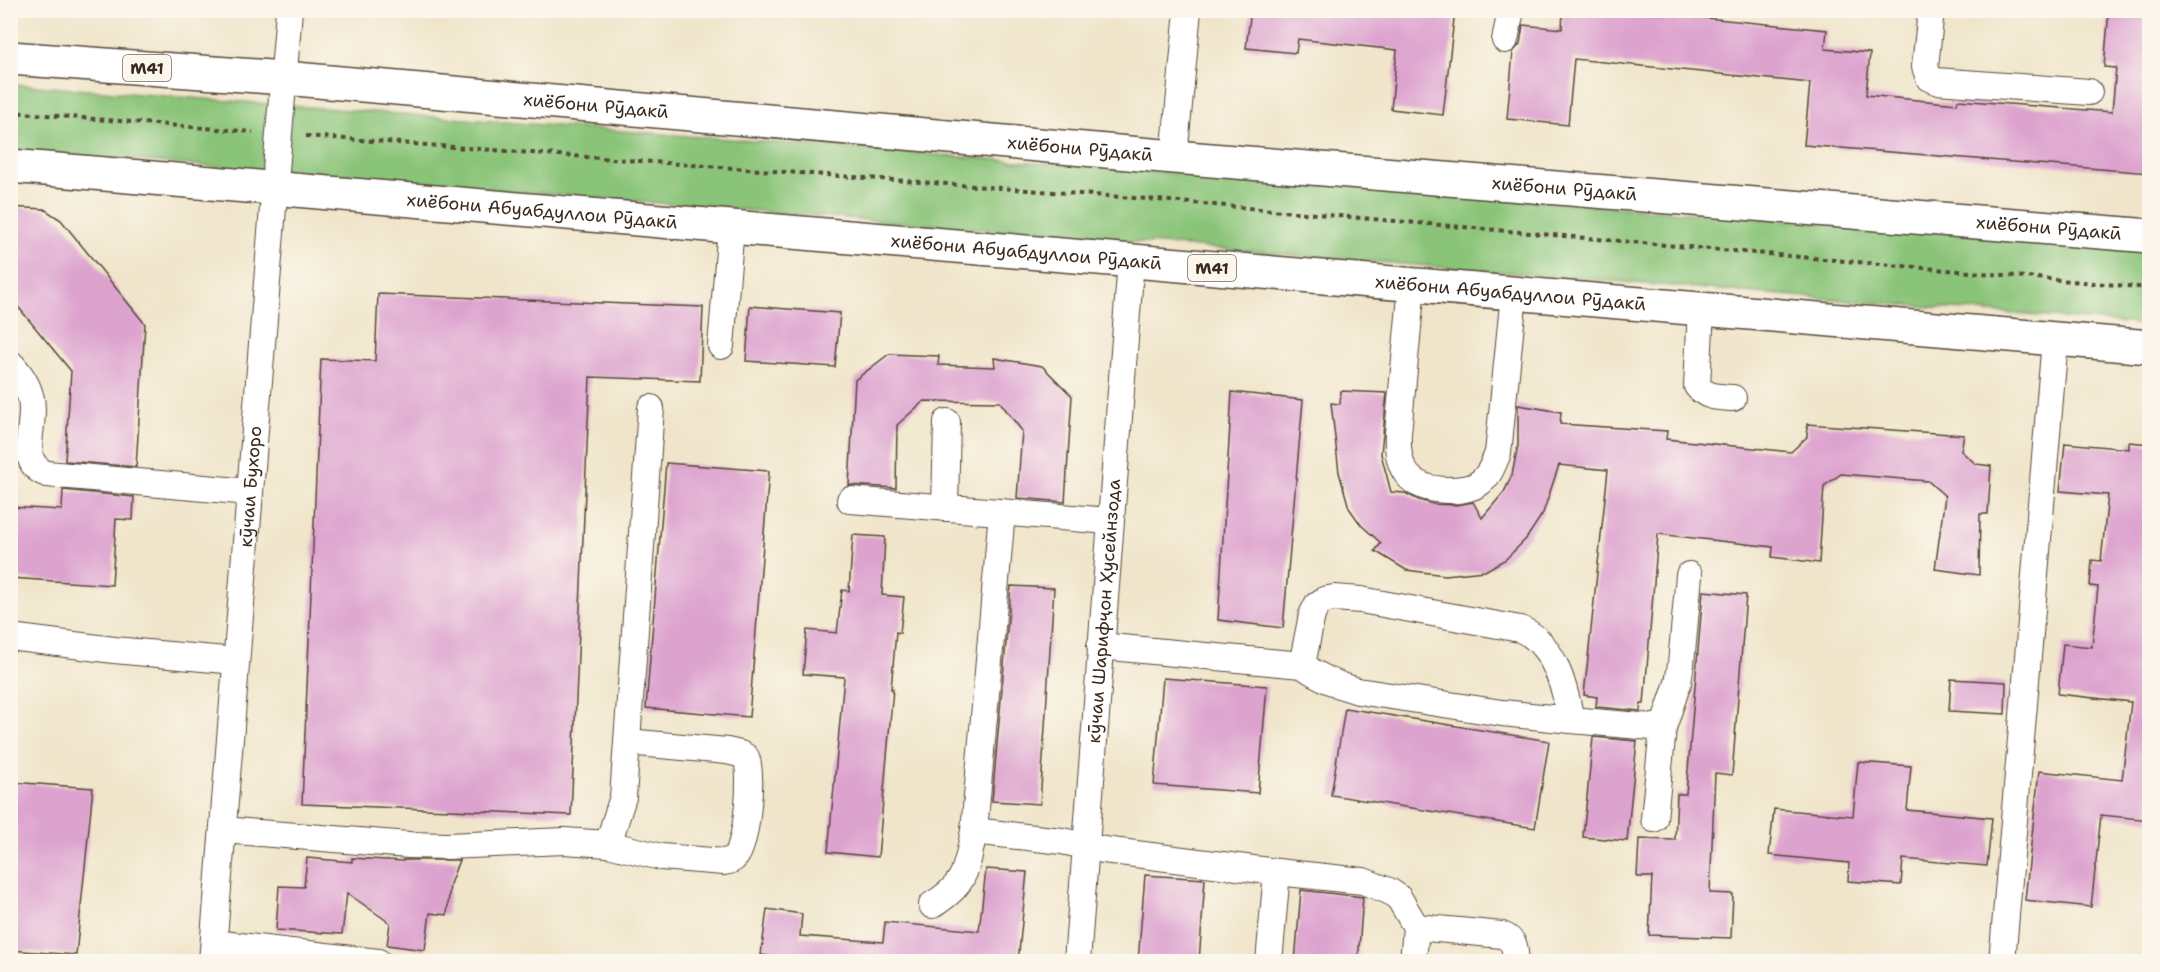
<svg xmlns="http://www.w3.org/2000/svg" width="2160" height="972" font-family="'Shantell Sans',sans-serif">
  <rect width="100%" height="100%" fill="#fbf7ec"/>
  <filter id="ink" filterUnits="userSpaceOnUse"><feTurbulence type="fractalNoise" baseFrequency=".0167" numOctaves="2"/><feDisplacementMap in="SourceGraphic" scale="12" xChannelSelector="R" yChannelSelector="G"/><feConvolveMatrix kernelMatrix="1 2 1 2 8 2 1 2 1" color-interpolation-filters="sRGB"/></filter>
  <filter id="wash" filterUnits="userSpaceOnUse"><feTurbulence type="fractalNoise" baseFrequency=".008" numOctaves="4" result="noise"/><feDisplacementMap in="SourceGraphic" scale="24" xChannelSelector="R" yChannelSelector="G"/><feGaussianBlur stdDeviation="1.35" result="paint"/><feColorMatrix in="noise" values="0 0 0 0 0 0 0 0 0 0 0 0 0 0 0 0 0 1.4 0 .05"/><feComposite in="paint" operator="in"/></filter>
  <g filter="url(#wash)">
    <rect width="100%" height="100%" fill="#f0e5ca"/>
    <path fill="#8ac478" stroke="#62774b" stroke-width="1.5" d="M 10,84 L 2149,248 L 2149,325 L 11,150 Z"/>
    <g id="blocks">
      <path fill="#dda3cf" d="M 1251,10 L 1455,10 L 1443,115 L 1391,109 L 1397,50 L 1298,39 L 1296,53 L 1246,48 Z
        M 1563,10 L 1625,10 L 1827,30 L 1825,49 L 1870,53 L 1866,95 L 1957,104 L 1958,100 L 2112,112 L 2116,68 L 2104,67 L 2109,10 L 2150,10 L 2150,173 L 1804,145 L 1810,83 L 1574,59 L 1568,125 L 1507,119 L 1513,52 L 1520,44 L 1523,25 L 1562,29 Z
        M 10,207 L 44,209 L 61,220 L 145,324 L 136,467 L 65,461 L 71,371 L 10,297 Z
        M 378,294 L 703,307 L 700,381 L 590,377 L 571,815 L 302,804 L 321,359 L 375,361 Z
        M 750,306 L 840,313 L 835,367 L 746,361 Z
        M 889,354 L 939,356 L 938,365 L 995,367 L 994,358 L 1042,366 L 1072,396 L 1065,502 L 1017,498 L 1022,431 L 1000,402 L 924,401 L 897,425 L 896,488 L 849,485 L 855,380 Z
        M 1341,391 L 1387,393 L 1381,454 L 1391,492 L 1405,493 L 1419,500 L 1433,504 L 1456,505 L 1473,502 L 1482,518 L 1504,492 L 1512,475 L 1518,445 L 1518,405 L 1561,412 L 1560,424 L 1667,431 L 1666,439 L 1791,452 L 1807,437 L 1807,424 L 1964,435 L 1961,451 L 1976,464 L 1991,466 L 1988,514 L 1980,514 L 1979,575 L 1935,569 L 1945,496 L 1928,481 L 1841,474 L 1824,486 L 1819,563 L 1772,557 L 1773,547 L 1658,534 L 1644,704 L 1641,704 L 1640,711 L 1596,707 L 1597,697 L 1584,695 L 1608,470 L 1559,465 L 1543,513 L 1526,539 L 1506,559 L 1485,571 L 1445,575 L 1406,570 L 1375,551 L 1381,543 L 1361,525 L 1349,508 L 1339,472 L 1331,403 L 1340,404 Z
        M 1232,392 L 1303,400 L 1283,628 L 1218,620 Z
        M 2129,442 L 2150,444 L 2150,820 L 2101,815 L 2091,907 L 2025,900 L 2039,771 L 2122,780 L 2131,702 L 2058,694 L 2063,644 L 2092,647 L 2098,587 L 2090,586 L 2092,560 L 2101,561 L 2108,495 L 2060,491 L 2065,443 L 2129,449 Z
        M 666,463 L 769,471 L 749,717 L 646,708 Z
        M 63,490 L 134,497 L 133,520 L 116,519 L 112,585 L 10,578 L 10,507 L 62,510 Z
        M 853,535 L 885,537 L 882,595 L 904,597 L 900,633 L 896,632 L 891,689 L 893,689 L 878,857 L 828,852 L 844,677 L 803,674 L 807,630 L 837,633 L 842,590 L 849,591 Z
        M 1011,586 L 1054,588 L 1040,804 L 992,801 Z
        M 1703,591 L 1746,595 L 1732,775 L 1715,773 L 1710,893 L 1733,894 L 1731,938 L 1649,935 L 1652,877 L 1637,877 L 1639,839 L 1675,840 L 1677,794 L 1686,794 Z
        M 1163,678 L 1267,686 L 1258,793 L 1154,785 Z
        M 1951,679 L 2006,682 L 2005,714 L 1949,711 Z
        M 1345,708 L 1549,741 L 1535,828 L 1331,795 Z
        M 1593,737 L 1637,741 L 1627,841 L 1583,837 Z
        M 1858,762 L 1911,766 L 1907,810 L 1992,818 L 1987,866 L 1903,859 L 1901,885 L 1848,881 L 1849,863 L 1769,855 L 1774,809 L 1853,816 Z
        M 10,782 L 93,788 L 76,955 L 10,950 Z
        M 307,858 L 352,862 L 352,858 L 403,861 L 403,860 L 459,860 L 450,884 L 447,915 L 430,913 L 425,950 L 387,945 L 390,923 L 347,893 L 342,934 L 276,930 L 279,886 L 304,887 Z
        M 986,869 L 1027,872 L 1018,962 L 808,962 L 761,955 L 767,909 L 802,914 L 800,936 L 883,942 L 885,922 L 979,931 Z
        M 1145,875 L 1205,879 L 1199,962 L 1138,962 Z
        M 1301,890 L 1363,897 L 1358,962 L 1295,962 Z"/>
    </g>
  </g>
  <g filter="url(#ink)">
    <use href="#blocks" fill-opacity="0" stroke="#564638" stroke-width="1.5"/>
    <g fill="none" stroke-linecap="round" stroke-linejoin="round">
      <defs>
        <g id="minor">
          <path d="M 1931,10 L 1925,67 L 1929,78 L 1936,81 L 2089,92"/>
          <path d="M 1505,40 L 1511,10"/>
          <path d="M 1174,157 L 1188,10"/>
          <path d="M 1412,285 L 1398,433 C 1396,470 1409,489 1447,490 C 1457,490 1469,490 1478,484 C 1489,477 1493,465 1498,453 L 1514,294"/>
          <path d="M 1701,310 L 1697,386 C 1706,398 1720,397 1733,398"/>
          <path d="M 721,346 L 731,227"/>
          <path d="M 10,363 C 20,373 28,385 31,399 C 37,425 15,463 47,474 L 250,492"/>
          <path d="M 850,500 L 1110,521"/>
          <path d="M 945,508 L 947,422"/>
          <path d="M 10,637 L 114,650 L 236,661"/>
          <path d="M 1100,646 L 1302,665 L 1312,615 L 1317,605 L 1324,600 L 1334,598 L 1361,600 L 1520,629 C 1554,642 1565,688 1571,720 L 1663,728 L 1654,819"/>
          <path d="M 1302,665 C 1320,678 1336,685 1358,691 L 1502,713 L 1571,720"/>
          <path d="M 1663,728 L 1678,683 L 1681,664 L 1689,575"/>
          <path d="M 223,830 L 409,845 L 447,846 L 564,841 L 608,844 L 623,797 L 651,408"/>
          <path d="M 974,831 L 1002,512"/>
          <path d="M 608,844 L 661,857 L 724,862 C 730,861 733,860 736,856 C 747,842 753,773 746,757 L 740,754 L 727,751 L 627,742"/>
          <path d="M 1277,872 L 1363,881 L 1389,891 L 1399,898 L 1416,927 L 1413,962"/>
          <path d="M 932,905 C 967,884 966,869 974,831 L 1062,841 L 1104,850 L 1277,872 L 1269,962"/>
          <path d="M 1416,927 L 1502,935 C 1515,940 1516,949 1515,962"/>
          <path d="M 214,943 L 378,962"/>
          <path id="s1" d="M 212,962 L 289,10"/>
          <path id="s2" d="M 1077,962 L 1131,261"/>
          <path d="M 2002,962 L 2055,340"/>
        </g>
        <g id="highway">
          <path id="s3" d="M 10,58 L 284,78 L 1174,157 L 2150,236"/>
          <path id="s4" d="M 10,166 L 2150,347"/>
        </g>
      </defs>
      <use href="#minor" stroke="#564638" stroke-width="28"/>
      <use href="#highway" stroke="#564638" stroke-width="36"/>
      <path stroke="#564638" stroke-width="4" stroke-dasharray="4.5 4.5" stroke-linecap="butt" d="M 10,112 L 253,132
        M 306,136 L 1147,199 L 2150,288"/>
      <use href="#minor" stroke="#fff" stroke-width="26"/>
      <use href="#highway" stroke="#fff" stroke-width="33"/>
    </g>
  </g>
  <g text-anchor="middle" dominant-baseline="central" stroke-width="4.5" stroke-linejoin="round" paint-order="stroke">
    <g fill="#fbf7ec" stroke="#75685c" stroke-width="1.5">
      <rect x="123" y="55" width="48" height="26" rx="4.5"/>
      <rect x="1188" y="255" width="48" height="26" rx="4.5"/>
    </g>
    <g font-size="16" font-weight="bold" fill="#3b2a1e">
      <text x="147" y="68">M41</text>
      <text x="1212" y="268">M41</text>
    </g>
    <g font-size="18" fill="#3b2a1e" stroke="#fbf7ec">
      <text stroke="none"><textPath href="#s3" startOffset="588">хиёбони Рӯдакӣ</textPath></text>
      <text stroke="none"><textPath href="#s3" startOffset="1074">хиёбони Рӯдакӣ</textPath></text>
      <text stroke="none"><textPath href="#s3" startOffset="1560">хиёбони Рӯдакӣ</textPath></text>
      <text stroke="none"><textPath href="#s4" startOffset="534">хиёбони Абуабдуллои Рӯдакӣ</textPath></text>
      <text stroke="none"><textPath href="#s3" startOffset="2046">хиёбони Рӯдакӣ</textPath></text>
      <text stroke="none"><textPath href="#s4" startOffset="1020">хиёбони Абуабдуллои Рӯдакӣ</textPath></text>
      <text stroke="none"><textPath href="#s4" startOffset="1506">хиёбони Абуабдуллои Рӯдакӣ</textPath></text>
      <text stroke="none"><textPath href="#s1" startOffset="477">кӯчаи Бухоро</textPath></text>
      <text stroke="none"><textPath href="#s2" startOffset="352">кӯчаи Шарифҷон Ҳусейнзода</textPath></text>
    </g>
  </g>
  <rect width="2160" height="972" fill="none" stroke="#fbf7ec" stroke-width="36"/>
</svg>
